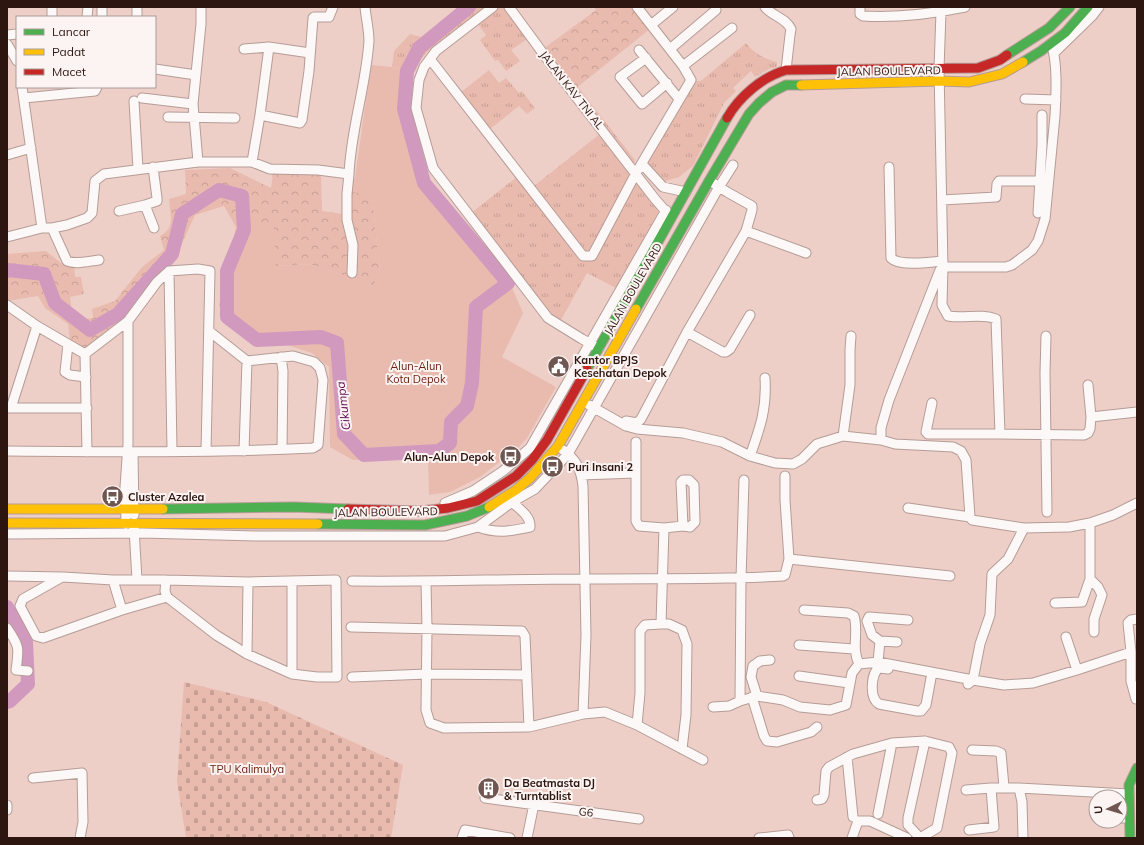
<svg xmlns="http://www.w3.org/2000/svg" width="1144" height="845" font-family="Mulish,sans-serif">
  <defs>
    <pattern id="grass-tufts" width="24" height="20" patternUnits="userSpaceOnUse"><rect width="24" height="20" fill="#e9baae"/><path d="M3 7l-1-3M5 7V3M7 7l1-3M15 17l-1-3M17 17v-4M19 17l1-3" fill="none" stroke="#c89f95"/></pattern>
    <pattern id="forest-crowns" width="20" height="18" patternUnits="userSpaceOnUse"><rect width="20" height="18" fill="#e9baae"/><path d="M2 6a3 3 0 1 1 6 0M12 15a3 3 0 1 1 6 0" fill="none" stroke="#c89f95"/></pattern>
    <pattern id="cemetery-stones" width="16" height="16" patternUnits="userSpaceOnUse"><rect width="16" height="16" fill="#e9baae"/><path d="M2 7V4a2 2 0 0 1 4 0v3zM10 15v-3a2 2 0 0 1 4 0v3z" fill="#c89f95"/></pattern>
  </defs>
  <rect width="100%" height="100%" fill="#edcfc8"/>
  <path fill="url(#grass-tufts)" d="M 461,7 L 486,7 L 427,52 L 409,71 L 392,67 L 394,51 L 410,34 L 425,38 Z
    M 496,7 L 506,7 L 529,38 L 511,50 L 520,61 L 506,71 L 498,60 L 495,61 L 480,40 L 486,35 L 477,23 Z
    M 746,43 C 753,53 765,59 777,62 L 777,67 L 769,69 L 755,77 L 751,71 L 733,88 L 736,91 L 724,103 L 693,166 L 679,177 L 663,182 L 646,163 L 693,81 L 701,81 Z
    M 489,70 L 499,83 L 506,78 L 519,93 L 522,91 L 535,108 L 527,114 L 519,106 L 490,129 L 461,92 Z
    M 578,87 L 635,160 L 634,163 L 632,163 L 575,89 Z
    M 601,133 L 656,204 L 658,212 L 616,288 L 587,273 L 561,320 L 551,315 L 470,214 L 523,172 L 534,186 Z"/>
  <path fill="url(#forest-crowns)" d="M 594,7 L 633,7 L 650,29 L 575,89 L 543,49 L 596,10 Z
    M 230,168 L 271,188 L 273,173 L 321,174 L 322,211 L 343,214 L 347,178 L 355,179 L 353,192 L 372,194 L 380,273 L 373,286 L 310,264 L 276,266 L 249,217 L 236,227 L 224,206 L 195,215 L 179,250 L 152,283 L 126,319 L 86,349 L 70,340 L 68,324 L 45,308 L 38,296 L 7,301 L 7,254 L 46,251 L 61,263 L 74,264 L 75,277 L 81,277 L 84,294 L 70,297 L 73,320 L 93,318 L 92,309 L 115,301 L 142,267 L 164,250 L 160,236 C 176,228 170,214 169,199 L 186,194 L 185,170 Z"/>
  <path fill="url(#cemetery-stones)" d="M 184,682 L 266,702 L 403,765 L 391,838 L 186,838 L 177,781 Z"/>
  <path fill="#e9baae" d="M 371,65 L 392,67 L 409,71 L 405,110 L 426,183 L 456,225 L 467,231 L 510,283 L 523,313 L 502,357 L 556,387 L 527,438 L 518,448 L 480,477 L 450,492 L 429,495 L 428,460 L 353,460 L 330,447 L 329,367 L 312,353 L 256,335 L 225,323 L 219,305 L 236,227 L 249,217 L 274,227 L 276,266 L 310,264 L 373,286 L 380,273 L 372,195 L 353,192 Z"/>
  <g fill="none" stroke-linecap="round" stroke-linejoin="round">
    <path stroke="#d299be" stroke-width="14" d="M 7,271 L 8,270 L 44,274 L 55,303 L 90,330 L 118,314 L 172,254 L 182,214 L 219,190 L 242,196 L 244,230 L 227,271 L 227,317 L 257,340 L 321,337 L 337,343 L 344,434 L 364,455 L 439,451 L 450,443 L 451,422 L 467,406 L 472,383 L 476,307 L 508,283 L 424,183 L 404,109 L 407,71 L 419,48 L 469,7
      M 7,607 L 26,642 L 28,684 L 10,701 L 7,702"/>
    <defs>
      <path id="street" d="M 52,7 L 52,17
        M 493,7 L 436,51 L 424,67 L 419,80 L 416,108 L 433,168 L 548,318 L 582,339 L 599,348
        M 509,7 L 553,67 L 655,199 L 669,215
        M 765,7 C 772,16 786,18 791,29 L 790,35 L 786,70
        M 860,7 L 860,14 L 863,16 C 897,18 931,14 965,7
        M 941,12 L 939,69 L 943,267 L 942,305 L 948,316 C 964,319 981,313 996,319 L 1000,434 L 1084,435 L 1088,433 L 1090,429 L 1091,417 L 1137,412
        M 87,17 L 88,7
        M 102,17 L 102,7
        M 137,17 L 137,7
        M 651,25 L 673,7
        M 7,35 L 17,34
        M 7,44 L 17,61
        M 244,49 L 269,47 L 310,53
        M 670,49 L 716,10
        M 639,50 L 679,99
        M 1055,52 L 1092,16 L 1099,7
        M 646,58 L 620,77 L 642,104 L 667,83
        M 430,59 L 583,256 L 592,256 L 636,173 L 691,80 L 683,66 L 637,7
        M 683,66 L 732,28
        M 155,69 L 196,75
        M 22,87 L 42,228
        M 24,98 L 95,91 L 97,87
        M 142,98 L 193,104
        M 1025,99 L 1056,100
        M 134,101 L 138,169
        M 260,115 L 300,123 L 302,120 L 309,71 L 313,18 L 314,17 L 329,17 L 333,7
        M 168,117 L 235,118
        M 7,155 L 31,148
        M 198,162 L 193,104 L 201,24 L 201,7
        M 252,162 L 260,115 L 269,47
        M 642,164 L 663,187 L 686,192
        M 153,167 L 157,198 L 157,201 L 145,205 L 154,228
        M 889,167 L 891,258 C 900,267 930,262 943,261
        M 349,174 L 347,194 L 347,220 L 353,245 L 352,273
        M 942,200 L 996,197 L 997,184 L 999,181 L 1039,181
        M 119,211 L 145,205
        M 1038,213 L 1042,145 L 1042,115
        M 52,228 L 67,261 C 76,265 89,261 99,260
        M 746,231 L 806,253
        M 7,237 L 42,228 L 52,228 L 67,225 L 87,218 L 92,213 L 95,181 L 104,174 L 198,162 L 252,162 L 270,169 L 318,170 L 349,174 C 351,129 366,86 369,41 C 369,30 366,18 365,7
        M 943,267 L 1006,267 L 1012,265 L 1032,250 L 1038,241 L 1045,219 L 1055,116 C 1056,96 1058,61 1051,44
        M 169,271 L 172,451
        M 7,305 L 37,326 L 85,354
        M 687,332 L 723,352 L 726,352 L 730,349 L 750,315
        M 1046,336 L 1045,373 L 1047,512
        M 68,344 L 65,372 L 70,375 L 86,377
        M 85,354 L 128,321 L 157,282 L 169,271 L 198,269 L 210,271 L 206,451
        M 85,354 L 87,452
        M 281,357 L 283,371 L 282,449
        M 1088,385 L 1091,417
        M 932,403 L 926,432 L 928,434 L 1000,434
        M 589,405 L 626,426 L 637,429 L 683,433 L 722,442 L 750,456 L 775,463 L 793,464 L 802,459 L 817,444 L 843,436 L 881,440 L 895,444 L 953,447 L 961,451 L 966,460 L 970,517 L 972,520 L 1024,528 L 1069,527 L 1090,523 L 1113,515 L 1137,503
        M 7,408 L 87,408
        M 11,408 L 37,326
        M 626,421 L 637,423 L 641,419 L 687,332 L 746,231 L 752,210 L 752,206 L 727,192 L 713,183
        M 843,436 L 850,385 L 850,350 L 851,336
        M 881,440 L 881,428 L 889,400 L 940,270
        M 636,442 L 636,521 L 639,526 L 664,528
        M 563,450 C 577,460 581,470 583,486 L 586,635 L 583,714
        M 7,451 C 109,452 211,453 313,448 L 318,445 L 323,380 L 320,368 L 314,362 L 293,356 L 247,361 L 209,331
        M 244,451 L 247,361
        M 133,452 L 134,515
        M 750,456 C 760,428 767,409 765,378
        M 581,475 L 636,473
        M 445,503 L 473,491 L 503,471 L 530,448 L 666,210
        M 908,508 L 970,517
        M 126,524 L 125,487 L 128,444 L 128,321
        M 478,527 C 498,534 511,531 530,527 C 531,516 519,509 512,502
        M 134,528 L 137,580
        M 7,534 L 142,533 L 257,536 L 445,536 L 478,527 L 512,502 L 535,489 L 568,454 L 719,187 L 733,165
        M 789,559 L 950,576
        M 8,576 L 63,577 L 113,580 L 166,580 L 248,582 L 336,580 L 337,677 L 317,677 L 292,674 L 247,654 L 216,635 L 167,597 L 165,591 L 166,580
        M 62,577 L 23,599 L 20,606 L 36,636 L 43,638 L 122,610 L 113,580
        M 1090,579 L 1098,587 L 1102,595 L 1094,619 L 1094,632
        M 352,581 C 430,582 508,579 586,579 C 652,578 718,580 783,576 L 785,575 L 789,559 L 785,500 L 785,476
        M 426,582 L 427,628 L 426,710 L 430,723 L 444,728 L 529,727 L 583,714 L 605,712 L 637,725 L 703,760
        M 1055,603 L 1082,602 L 1090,579 L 1090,523
        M 122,610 L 167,597
        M 804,610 L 848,613 L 854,616 C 859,632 851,648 859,664
        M 661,624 L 669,624 L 682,630 L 687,644 L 686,715 L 682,749
        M 351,627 L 522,631 L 525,636 L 529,727
        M 7,628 C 20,647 19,648 16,670 L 28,671
        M 1066,637 L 1077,670
        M 880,641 L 897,642
        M 799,645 L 854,649
        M 1131,652 L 1131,681 L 1136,699 L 1137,699
        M 247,654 L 248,582
        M 878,662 L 880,641 L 872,635 L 867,621 L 869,617 L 908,620
        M 888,669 L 879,668 C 871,673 869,698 879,704 L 917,711 L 921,711 L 926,705 L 931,678
        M 292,674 L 292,581
        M 799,676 L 849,683
        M 352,677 L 427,674 L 527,675
        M 968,684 L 973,680 L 1004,685 L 1033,683 L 1077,670 L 1131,652 L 1128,623 L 1131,620 L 1137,619
        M 757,696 L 751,677 L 753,666 L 760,661 L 770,660
        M 752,697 L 764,736 L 767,741 L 777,742 L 811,732 L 817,727
        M 740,701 L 757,696 L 783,700 L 800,707 L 830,710 L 846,705 L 852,673 L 859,664 L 878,662 L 973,680 L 980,644 L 990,615 L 992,574 L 1008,559 L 1024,528
        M 713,707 L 729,706 L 740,701 L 741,579 L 744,480
        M 637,725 L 640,693 L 640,631 L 645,625 L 661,624 L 664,528 L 683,526 L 681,482 L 683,480 L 689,480 L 694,485 L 695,522 L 690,527 L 683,526
        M 972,750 L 996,751 L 1001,753 L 1004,787
        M 847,757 L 853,817
        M 33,778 L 82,773 L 83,822 L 80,838
        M 966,790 L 991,788
        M 485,798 L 639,819
        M 817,800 L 822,799 L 824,795 L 826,771 L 829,767 L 853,754 L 892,743 L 925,741 L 949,747 L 952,753 L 937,828 L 920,838
        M 7,805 L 7,810
        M 878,814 L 892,743
        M 1120,818 L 1129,818
        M 969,830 L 994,827 L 991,788 L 1019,788
        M 462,838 L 465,830 L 510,838
        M 527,838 L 534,804
        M 759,838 L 788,835 L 789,838
        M 852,838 L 858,821 L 870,821 L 907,838
        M 920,838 L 908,825 L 908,818 L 925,741
        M 1023,838 L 1022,802 L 1019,788 L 1129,794"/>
      <path id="fast" d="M 1007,55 L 1049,28 L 1070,7
        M 1023,62 L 1041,51 L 1065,33 L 1088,7
        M 636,309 L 709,181 L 749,114 L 759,103 L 772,92 L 786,85 L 801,85
        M 587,369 L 727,118
        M 163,509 L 294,507 L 348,509
        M 318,524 L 425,525 L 467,516 L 489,507
        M 1130,838 L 1129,785 L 1137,768"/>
      <path id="slow" d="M 801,85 L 939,81 L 969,82 L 1002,74 L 1023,62
        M 489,507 L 516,490 L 530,478 L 558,446 L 636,309
        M 7,509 L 163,509
        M 7,523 L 318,524"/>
      <path id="jam" d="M 727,118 C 739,97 762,77 786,70 L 978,68 L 1000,60 L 1007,55
        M 348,509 L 420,511 L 448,508 L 477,501 L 516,476 L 532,460 L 547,440 L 587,369"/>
    </defs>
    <use href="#street" stroke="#b59c96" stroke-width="11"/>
    <use href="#fast" stroke="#b59c96" stroke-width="11"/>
    <use href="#slow" stroke="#b59c96" stroke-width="11"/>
    <use href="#jam" stroke="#b59c96" stroke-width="11"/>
    <use href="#street" stroke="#fcf8f7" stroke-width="9"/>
    <use href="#fast" stroke="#4caf50" stroke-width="9"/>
    <use href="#slow" stroke="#ffc107" stroke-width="9"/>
    <use href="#jam" stroke="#c62828" stroke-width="9"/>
  </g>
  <defs>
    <symbol id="civic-disc" viewBox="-11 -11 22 22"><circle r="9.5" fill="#705650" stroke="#fbf4f2"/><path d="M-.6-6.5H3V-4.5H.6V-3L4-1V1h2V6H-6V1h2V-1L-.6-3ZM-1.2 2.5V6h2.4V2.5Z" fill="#fff"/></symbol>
    <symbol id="bus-disc" viewBox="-11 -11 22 22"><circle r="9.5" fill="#705650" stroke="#fbf4f2"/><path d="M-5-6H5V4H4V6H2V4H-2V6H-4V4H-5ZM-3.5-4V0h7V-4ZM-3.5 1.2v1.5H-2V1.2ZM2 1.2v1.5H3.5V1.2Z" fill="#fff"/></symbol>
    <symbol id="building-disc" viewBox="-11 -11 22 22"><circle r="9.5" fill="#705650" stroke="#fbf4f2"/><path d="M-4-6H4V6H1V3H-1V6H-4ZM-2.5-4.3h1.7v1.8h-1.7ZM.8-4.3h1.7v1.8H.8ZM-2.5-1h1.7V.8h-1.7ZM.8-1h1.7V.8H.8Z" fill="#fff"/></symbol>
  </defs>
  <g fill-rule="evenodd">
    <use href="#civic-disc" x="546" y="354" width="25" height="25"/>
    <use href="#bus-disc" x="498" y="444" width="25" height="25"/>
    <use href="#bus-disc" x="540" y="454" width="25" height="25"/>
    <use href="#bus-disc" x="100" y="484" width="25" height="25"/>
    <use href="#building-disc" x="476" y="776" width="25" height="25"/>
  </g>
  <g text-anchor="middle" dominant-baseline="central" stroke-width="4" stroke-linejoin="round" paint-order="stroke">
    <g font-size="11" fill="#2d1510" stroke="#fbf4f2">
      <text transform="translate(889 71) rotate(-1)">JALAN BOULEVARD</text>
      <text transform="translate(572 90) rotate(52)">JALAN KAV TNI AL</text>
      <text transform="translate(633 289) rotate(-60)">JALAN BOULEVARD</text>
      <text transform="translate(386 512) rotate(-1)">JALAN BOULEVARD</text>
      <text transform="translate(586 812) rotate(8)">G6</text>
    </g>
    <g font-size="11" font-weight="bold" fill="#2d1510" stroke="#fbf4f2" text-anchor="start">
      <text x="574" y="360">Kantor BPJS<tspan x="574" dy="13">Kesehatan Depok</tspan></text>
      <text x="494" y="457" text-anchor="end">Alun-Alun Depok</text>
      <text x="568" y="467">Puri Insani 2</text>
      <text x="128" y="497">Cluster Azalea</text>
      <text x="504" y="783">Da Beatmasta DJ<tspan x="504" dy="13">&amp; Turntablist</tspan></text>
    </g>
    <g font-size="11" fill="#6d210f" stroke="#fbf4f2">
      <text x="416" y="366">Alun-Alun<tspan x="416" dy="13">Kota Depok</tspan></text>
      <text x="247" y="769">TPU Kalimulya</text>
    </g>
    <g font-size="12" font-style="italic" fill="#600d56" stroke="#fbf4f2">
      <text transform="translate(343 406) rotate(-97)">Cikumpa</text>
    </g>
  </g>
  <rect width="1144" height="845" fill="none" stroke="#2d1510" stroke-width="16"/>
  <rect x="16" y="16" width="140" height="72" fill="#fbf4f2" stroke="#a99b98"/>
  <rect x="24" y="29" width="20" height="6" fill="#4caf50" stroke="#a99b98"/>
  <text x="52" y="36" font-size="12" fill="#2d1510">Lancar</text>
  <rect x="24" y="49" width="20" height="6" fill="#ffc107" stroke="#a99b98"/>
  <text x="52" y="56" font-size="12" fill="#2d1510">Padat</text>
  <rect x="24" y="69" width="20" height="6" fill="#c62828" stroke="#a99b98"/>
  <text x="52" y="76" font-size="12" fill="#2d1510">Macet</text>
  <g transform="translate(1108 809) rotate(265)"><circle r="19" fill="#fbf4f2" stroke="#a99b98"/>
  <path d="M0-3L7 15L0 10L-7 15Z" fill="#705650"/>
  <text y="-6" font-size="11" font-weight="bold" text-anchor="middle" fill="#2d1510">U</text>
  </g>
</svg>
